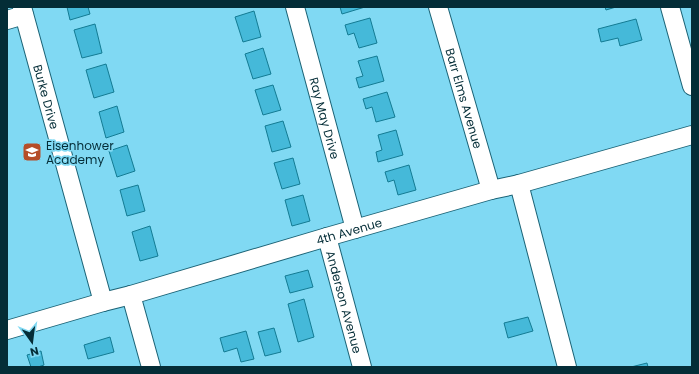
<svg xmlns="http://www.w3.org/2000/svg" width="699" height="374" font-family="Poppins,sans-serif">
  <rect width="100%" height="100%" fill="#80d9f3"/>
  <path fill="#45b9d9" stroke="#137b93" d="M 67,7 L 88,7 L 90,14 L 70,20 Z
    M 340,7 L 365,7 L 342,14 Z
    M 605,7 L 616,7 L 606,10 Z
    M 254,11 L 261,37 L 243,42 L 235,17 Z
    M 370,18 L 377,43 L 359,48 L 354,33 L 348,35 L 345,25 Z
    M 636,19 L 642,40 L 620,46 L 618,38 L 601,42 L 598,29 Z
    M 95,24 L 102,53 L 82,58 L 74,30 Z
    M 263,48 L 271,74 L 253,79 L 245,54 Z
    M 377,56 L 384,81 L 359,88 L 356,78 L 363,76 L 358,61 Z
    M 106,64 L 114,92 L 94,98 L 86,70 Z
    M 273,85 L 281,110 L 263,115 L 255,90 Z
    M 387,92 L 395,117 L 376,122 L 372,107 L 366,109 L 363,99 Z
    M 117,106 L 124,132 L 106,138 L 99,112 Z
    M 283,121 L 291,147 L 272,152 L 265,126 Z
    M 396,130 L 403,155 L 378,162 L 376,152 L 382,150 L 378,135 Z
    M 127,145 L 135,171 L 117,177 L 109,151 Z
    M 293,158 L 300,184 L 282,189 L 274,163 Z
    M 409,165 L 416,190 L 398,195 L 394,180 L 388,182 L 385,172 Z
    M 138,185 L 145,211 L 127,216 L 120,190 Z
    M 303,195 L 310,221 L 292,226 L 285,200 Z
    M 150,226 L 158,256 L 140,261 L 132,232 Z
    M 308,270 L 313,287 L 290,293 L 285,276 Z
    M 304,299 L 314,337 L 298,342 L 288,304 Z
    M 528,317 L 533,331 L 508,338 L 504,323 Z
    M 274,328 L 281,352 L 265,356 L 258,332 Z
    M 246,331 L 254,359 L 241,362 L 237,348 L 224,352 L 220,338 Z
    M 110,337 L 114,352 L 88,359 L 84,345 Z
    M 41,351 L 44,365 L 38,367 L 31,367 L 27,355 Z
    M 647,363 L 648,367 L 631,367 Z"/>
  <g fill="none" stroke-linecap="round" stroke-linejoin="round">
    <defs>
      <g id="minor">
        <path id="s1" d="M 22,7 L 103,302"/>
        <path id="s2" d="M 295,7 L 355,229"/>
        <path id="s3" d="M 438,7 L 491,190"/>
        <path d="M 670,7 L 692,86"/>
        <path d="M 7,20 L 24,15"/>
        <path d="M 519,184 L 567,367"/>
        <path id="s4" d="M 327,237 L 362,367"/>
        <path d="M 131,295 L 151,367"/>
        <path id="s5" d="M 7,330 L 103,302 L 131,295 L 327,237 L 491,190 L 519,184 L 692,135"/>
      </g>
    </defs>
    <use href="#minor" stroke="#1b6376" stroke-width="20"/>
    <use href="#minor" stroke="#fff" stroke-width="18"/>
  </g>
  <defs>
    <symbol id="school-square" viewBox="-11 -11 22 22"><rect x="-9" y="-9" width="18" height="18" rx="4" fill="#b54d28" stroke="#80d9f3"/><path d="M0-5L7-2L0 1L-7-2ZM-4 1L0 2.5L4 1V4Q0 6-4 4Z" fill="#fff"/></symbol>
  </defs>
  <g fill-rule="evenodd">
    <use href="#school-square" x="21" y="141" width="22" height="22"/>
  </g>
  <g text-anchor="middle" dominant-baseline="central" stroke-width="3.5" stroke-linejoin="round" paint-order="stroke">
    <g font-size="12" fill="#042d37" stroke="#80d9f3">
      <text stroke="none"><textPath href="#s1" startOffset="93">Burke Drive</textPath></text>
      <text stroke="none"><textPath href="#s3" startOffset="95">Barr Elms Avenue</textPath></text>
      <text stroke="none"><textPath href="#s2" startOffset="115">Ray May Drive</textPath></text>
      <text stroke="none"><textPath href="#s5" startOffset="356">4th Avenue</textPath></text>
      <text stroke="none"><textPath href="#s4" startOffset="67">Anderson Avenue</textPath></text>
    </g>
    <g font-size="12" fill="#042d37" stroke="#80d9f3" text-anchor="start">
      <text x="46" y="145">Eisenhower<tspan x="46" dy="14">Academy</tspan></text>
    </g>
  </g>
  <rect width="699" height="374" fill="none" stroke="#042d37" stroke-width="16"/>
  <g transform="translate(32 342) rotate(166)" stroke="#80d9f3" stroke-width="3" paint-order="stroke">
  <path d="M0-3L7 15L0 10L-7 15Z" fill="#042d37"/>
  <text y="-6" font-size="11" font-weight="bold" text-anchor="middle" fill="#042d37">N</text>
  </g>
</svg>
